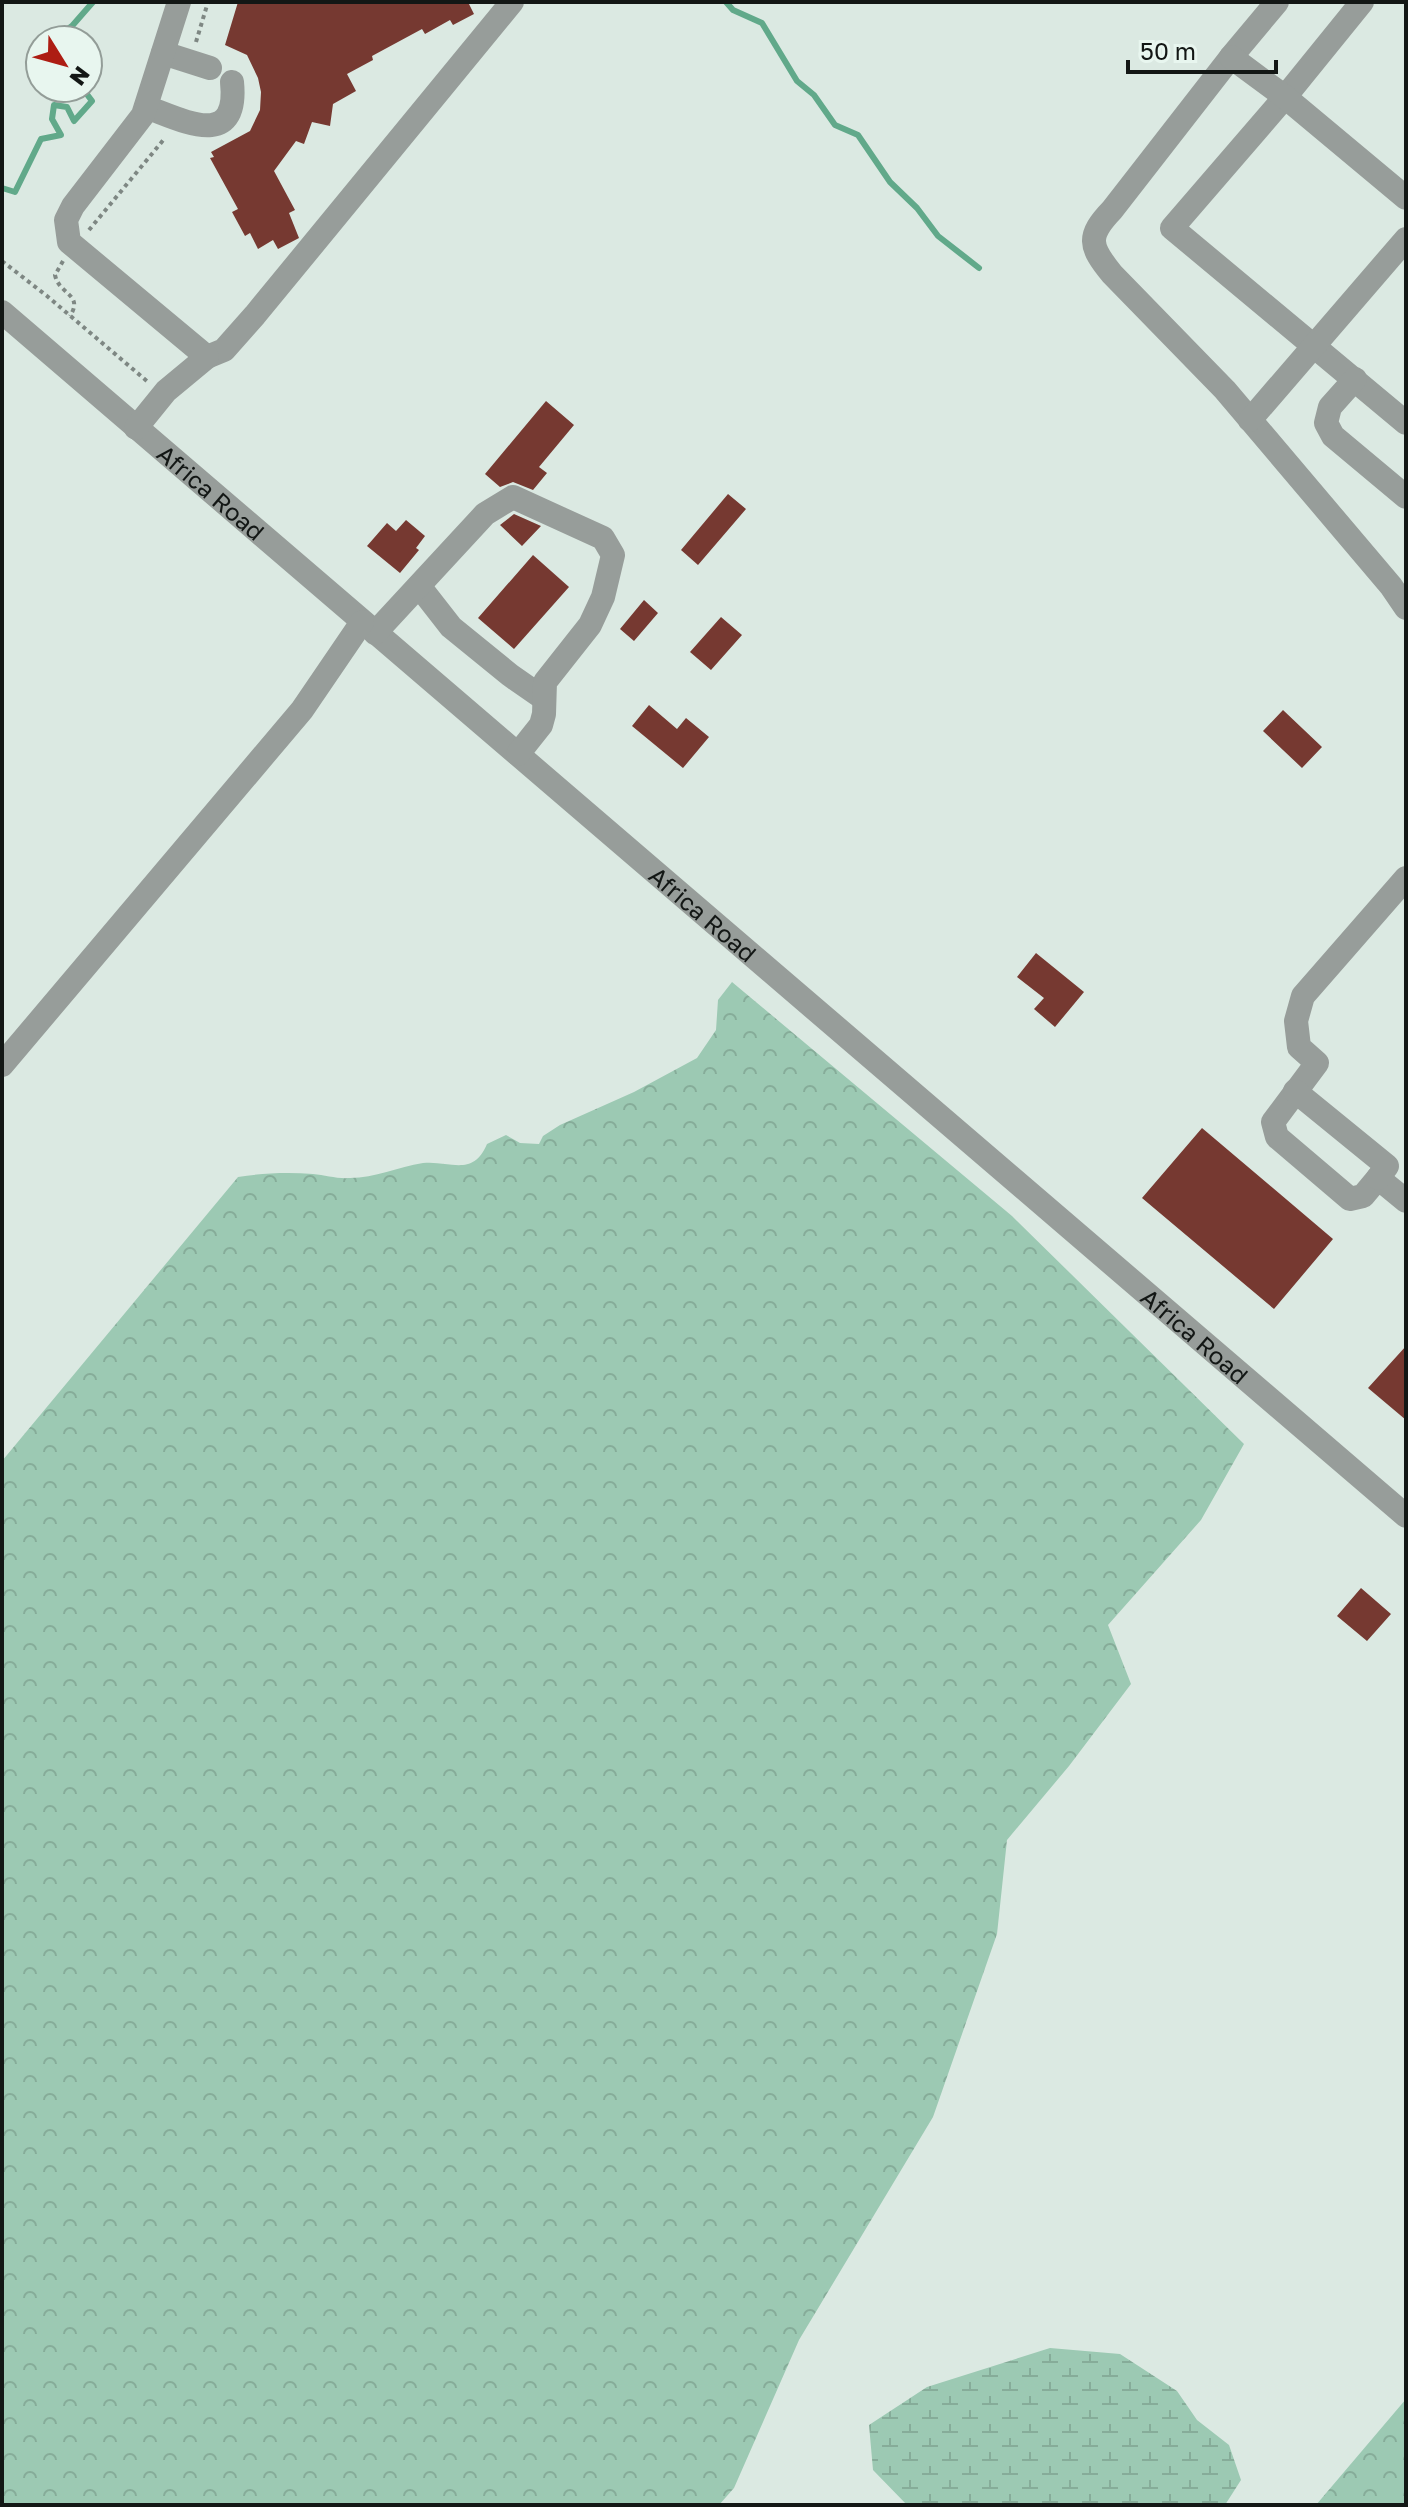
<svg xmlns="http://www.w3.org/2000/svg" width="1408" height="2507" font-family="'Golos Text',sans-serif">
  <defs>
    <pattern id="forest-crowns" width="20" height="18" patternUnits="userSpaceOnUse" patternTransform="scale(2)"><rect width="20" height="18" fill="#9cc9b3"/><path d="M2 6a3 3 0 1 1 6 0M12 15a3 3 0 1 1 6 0" fill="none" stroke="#86ac99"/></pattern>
    <pattern id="wetland-marsh" width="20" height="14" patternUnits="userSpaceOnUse" patternTransform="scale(2)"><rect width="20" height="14" fill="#9cc9b3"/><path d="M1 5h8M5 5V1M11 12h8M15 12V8" fill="none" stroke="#86ac99"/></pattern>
  </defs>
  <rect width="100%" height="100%" fill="#dbe9e2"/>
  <path fill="url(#forest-crowns)" d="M 732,982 L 1012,1216 L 1244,1444 L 1201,1520 L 1108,1625 L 1131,1684 L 1069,1766 L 1007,1840 L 997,1934 L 933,2117 L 799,2340 L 734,2488 L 719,2505 L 2,2505 L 2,1461 L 238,1177 C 263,1173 288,1172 313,1174 C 325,1175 337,1179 350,1178 C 375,1178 398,1167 423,1163 C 449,1160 473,1178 487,1144 L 506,1135 L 520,1143 L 539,1144 L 543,1136 L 560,1125 L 634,1092 L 697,1058 L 716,1030 L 718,1000 Z
    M 1406,2399 L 1406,2505 L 1316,2505 Z"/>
  <path fill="url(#wetland-marsh)" d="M 1050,2348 L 1120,2354 L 1177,2391 L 1197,2420 L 1229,2445 L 1241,2480 L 1225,2505 L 907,2505 L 873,2470 L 869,2425 L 927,2387 Z"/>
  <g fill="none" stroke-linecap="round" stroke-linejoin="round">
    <path stroke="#61a98a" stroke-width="6" d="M 726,2 L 733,10 L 762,23 L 797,81 L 814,95 L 835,125 L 858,135 L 890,182 L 917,208 L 938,236 L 979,268
      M 53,40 L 72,26 L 93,2
      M 2,188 L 15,192 L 41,139 L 61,135 L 52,119 L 54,105 L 67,107 L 74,121 L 92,101 L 86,93 L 90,82 L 88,79"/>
  </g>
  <path fill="#763931" d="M 238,2 L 468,2 L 474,14 L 453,25 L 450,20 L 425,34 L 422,29 L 372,56 L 373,60 L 347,74 L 356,91 L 333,104 L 330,126 L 312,122 L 304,144 L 296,141 L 274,171 L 295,210 L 289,213 L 299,238 L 278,249 L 273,240 L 258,249 L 250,233 L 245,236 L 232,212 L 238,209 L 210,158 L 214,157 L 211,152 L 250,131 L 260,110 L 261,92 L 258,78 L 247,55 L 225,45 Z
    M 546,401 L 574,425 L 539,467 L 547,473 L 533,490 L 513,482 L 500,487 L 485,474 Z
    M 728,494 L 746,509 L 698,565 L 681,550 Z
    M 514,514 L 541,526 L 522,546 L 500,525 Z
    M 406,520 L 425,536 L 416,548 L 419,550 L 400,573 L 367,546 L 387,523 L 396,531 Z
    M 533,555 L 569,587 L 514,649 L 478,618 Z
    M 644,600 L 658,613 L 634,641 L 620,629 Z
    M 721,617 L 742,635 L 711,670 L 690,652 Z
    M 649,705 L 677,729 L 686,718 L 709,737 L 683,768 L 632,726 Z
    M 1283,710 L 1322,747 L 1302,768 L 1263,731 Z
    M 1036,953 L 1084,992 L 1055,1027 L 1034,1009 L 1044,998 L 1017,977 Z
    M 1202,1128 L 1333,1239 L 1274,1309 L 1142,1198 Z
    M 1406,1346 L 1406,1420 L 1368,1388 Z
    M 1361,1588 L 1391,1614 L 1367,1641 L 1337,1616 Z"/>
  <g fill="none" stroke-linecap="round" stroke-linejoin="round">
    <path stroke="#7e8783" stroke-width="4" stroke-dasharray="4 4" stroke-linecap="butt" d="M 196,42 L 208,2
      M 89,230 L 165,138
      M 2,261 L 47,296 L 148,382
      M 63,261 L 55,275 C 59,295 84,294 70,316"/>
    <g stroke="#979d9a" stroke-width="24">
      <path d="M 1277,2 L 1231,57 L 1112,210 C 1087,236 1089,246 1112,274 L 1225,390 L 1391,586 L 1406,608"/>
      <path d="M 1362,2 L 1285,97 L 1172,228 L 1406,423"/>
      <path d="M 163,53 L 210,68"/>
      <path d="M 1231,57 L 1285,97 L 1406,198"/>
      <path d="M 146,107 C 182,120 239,151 232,82"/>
      <path id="s1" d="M 2,312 L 1406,1516"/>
      <path d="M 207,357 L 224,350 L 255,315 L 512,2"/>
      <path d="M 1355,379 L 1330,407 L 1326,423 L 1333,436 L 1406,497"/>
      <path d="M 1250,420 L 1406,239"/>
      <path d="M 136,428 L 166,391 L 207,357 L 69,242 L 66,220 L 73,206 L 143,115 L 179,2"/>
      <path d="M 419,586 L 451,627 L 510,675 L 543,698"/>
      <path d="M 375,633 L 485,514 L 513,497 L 603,538 L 613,555 L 603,597 L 590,625 L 545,682 L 544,714 L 541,725 L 518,754"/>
      <path d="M 1406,878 L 1303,996 L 1296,1021 L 1299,1047 L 1317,1063 L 1273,1122 L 1277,1137 L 1350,1199 L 1363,1196 L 1378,1178 L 1406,1201"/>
      <path d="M 2,1065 L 302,710 L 362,622"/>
      <path d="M 1295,1091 L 1387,1166 L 1378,1178"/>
    </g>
  </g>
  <g text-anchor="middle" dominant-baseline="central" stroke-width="8" stroke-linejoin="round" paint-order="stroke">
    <g font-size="24" fill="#131715" stroke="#e8f6ef">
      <text stroke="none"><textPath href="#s1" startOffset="276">Africa Road</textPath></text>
      <text stroke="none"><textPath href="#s1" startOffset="924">Africa Road</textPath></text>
      <text stroke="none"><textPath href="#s1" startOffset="1572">Africa Road</textPath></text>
    </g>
  </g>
  <rect width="1408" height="2507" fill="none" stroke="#131715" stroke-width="8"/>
  <g transform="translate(64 64) rotate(127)"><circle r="38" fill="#e8f6ef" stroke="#939d98" stroke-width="2"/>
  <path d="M0-6L14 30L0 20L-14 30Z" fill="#ad1d13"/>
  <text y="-12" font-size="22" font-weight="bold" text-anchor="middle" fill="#131715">N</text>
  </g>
  <path d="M1128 60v12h148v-12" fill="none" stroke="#131715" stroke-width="4"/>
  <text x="1140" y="60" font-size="24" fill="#131715" stroke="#e8f6ef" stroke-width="6" paint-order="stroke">50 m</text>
</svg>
